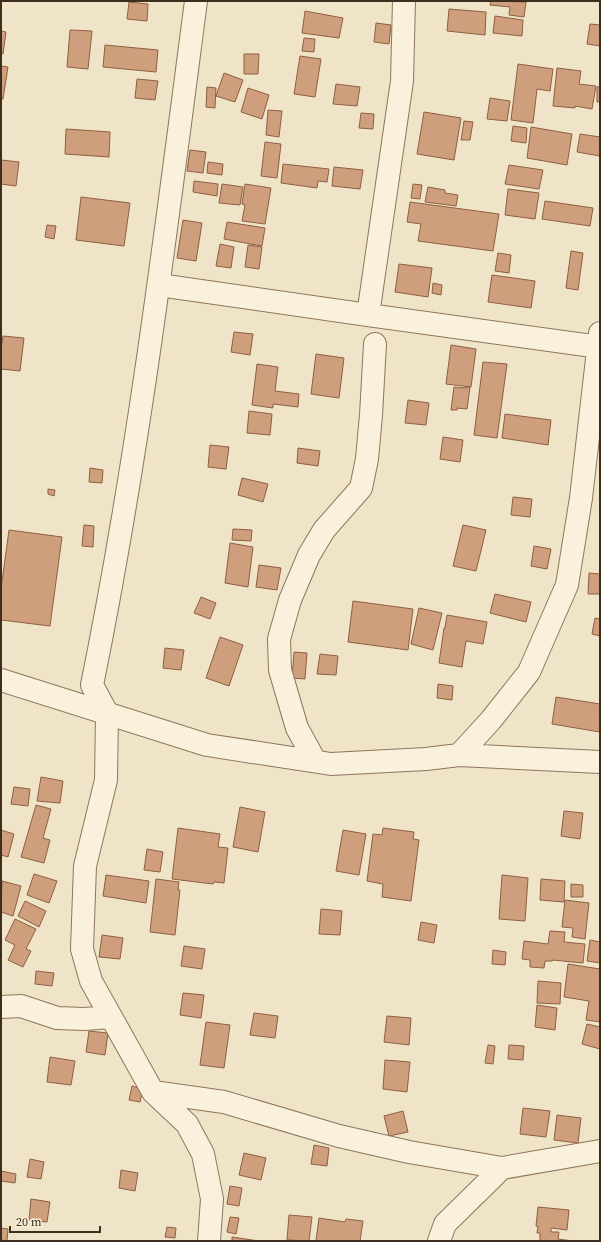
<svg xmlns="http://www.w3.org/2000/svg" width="601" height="1242" font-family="'Source Serif 4',serif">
  <rect width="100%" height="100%" fill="#f0e4c8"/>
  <path fill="#cf9f7d" stroke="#8d5f41" d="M 491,1 L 526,2 L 524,17 L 509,15 L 510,7 L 490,5 Z
    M 129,2 L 148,4 L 147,21 L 127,19 Z
    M 449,9 L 486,12 L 485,35 L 447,31 Z
    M 305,11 L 343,18 L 339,38 L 302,33 Z
    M 495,16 L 523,20 L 522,36 L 493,33 Z
    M 376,23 L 391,25 L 389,44 L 374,42 Z
    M 590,24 L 600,25 L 600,46 L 587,44 Z
    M 70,30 L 92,31 L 88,69 L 67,67 Z
    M 1,31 L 6,32 L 3,54 L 1,53 Z
    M 304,38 L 315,39 L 314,52 L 302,51 Z
    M 105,45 L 158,50 L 156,72 L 103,67 Z
    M 244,54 L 259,54 L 258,74 L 244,74 Z
    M 300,56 L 321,59 L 315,97 L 294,94 Z
    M 518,64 L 553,69 L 550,91 L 537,89 L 533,123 L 511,120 Z
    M 1,66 L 8,67 L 3,99 L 1,99 Z
    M 557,68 L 581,71 L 579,84 L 596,86 L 592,109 L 575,106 L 575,108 L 553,106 Z
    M 224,73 L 243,80 L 235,102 L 216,96 Z
    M 137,79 L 158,81 L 155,100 L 135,98 Z
    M 336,84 L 360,87 L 357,106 L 333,104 Z
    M 207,87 L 216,88 L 215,108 L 206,107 Z
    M 597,87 L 600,87 L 600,102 L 597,102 Z
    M 248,88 L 269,95 L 262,119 L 241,112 Z
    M 490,98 L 510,101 L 507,121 L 487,119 Z
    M 268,110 L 282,111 L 279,137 L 266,135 Z
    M 424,112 L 461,118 L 454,160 L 417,154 Z
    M 361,113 L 374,114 L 373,129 L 359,128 Z
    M 464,121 L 473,122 L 470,140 L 461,140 Z
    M 513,126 L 527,128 L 526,143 L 511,141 Z
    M 531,127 L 572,134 L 567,165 L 527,158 Z
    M 66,129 L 110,132 L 109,157 L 65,154 Z
    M 580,134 L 600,137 L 600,156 L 577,152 Z
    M 265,142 L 281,144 L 277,178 L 261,176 Z
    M 190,150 L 206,152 L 203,173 L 187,171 Z
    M 1,160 L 19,162 L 16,186 L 1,184 Z
    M 208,162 L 223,164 L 222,175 L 207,173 Z
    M 283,164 L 329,169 L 327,182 L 318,181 L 317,188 L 281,183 Z
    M 509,165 L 543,170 L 539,189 L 505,184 Z
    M 334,167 L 363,170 L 360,189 L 332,186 Z
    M 194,181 L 218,184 L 217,196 L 193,192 Z
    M 222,184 L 243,187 L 240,205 L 219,203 Z
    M 245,184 L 271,188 L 265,224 L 242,221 L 245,205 L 242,204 Z
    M 413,184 L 422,185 L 420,199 L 411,198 Z
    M 428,187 L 445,190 L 445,193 L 458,195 L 456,206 L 425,202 Z
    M 508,189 L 539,193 L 535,219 L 505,215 Z
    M 81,197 L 130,203 L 124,246 L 76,240 Z
    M 545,201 L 593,208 L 590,226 L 542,219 Z
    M 410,202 L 499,214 L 493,251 L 418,241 L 421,224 L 407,222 Z
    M 183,220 L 202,223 L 196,261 L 177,258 Z
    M 227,222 L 265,228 L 262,246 L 224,239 Z
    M 47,225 L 56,226 L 54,239 L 45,237 Z
    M 220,244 L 234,247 L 231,268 L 216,266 Z
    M 248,245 L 262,247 L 259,269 L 245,267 Z
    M 571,251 L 583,253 L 578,290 L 566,288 Z
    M 498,253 L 511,255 L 509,273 L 495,271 Z
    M 399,264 L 432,268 L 428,297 L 395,292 Z
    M 492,275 L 535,281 L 531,308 L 488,302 Z
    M 433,283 L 442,285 L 441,295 L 432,293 Z
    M 234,332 L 253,334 L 250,355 L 231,352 Z
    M 3,336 L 24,338 L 20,371 L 1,369 L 1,350 Z
    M 451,345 L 476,349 L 471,387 L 446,384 Z
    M 316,354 L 344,358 L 339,398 L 311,394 Z
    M 483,362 L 507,364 L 497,438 L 474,435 Z
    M 257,364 L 278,367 L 275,391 L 299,394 L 298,407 L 273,404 L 273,408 L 252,405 Z
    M 454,387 L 465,388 L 465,387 L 470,387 L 467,409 L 457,408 L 457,410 L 451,410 Z
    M 408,400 L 429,403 L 426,425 L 405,423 Z
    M 249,411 L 272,414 L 270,435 L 247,433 Z
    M 505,414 L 551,420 L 548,445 L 502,438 Z
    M 443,437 L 463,440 L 460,462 L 440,459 Z
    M 210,445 L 229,447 L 226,469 L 208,467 Z
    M 298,448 L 320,451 L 318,466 L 297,463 Z
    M 90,468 L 103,470 L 102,483 L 89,482 Z
    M 242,478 L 268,484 L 263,502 L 238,495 Z
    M 48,489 L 55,490 L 54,496 L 48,494 Z
    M 513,497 L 532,499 L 530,517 L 511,515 Z
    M 84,525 L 94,526 L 93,547 L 82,546 Z
    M 463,525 L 486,530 L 476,571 L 453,566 Z
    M 233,529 L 252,530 L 251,541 L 232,540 Z
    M 9,530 L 62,537 L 50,626 L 1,620 L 1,589 Z
    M 230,543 L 253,547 L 248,587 L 225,583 Z
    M 534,546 L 551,549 L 547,569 L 531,566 Z
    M 259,565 L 281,568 L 277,590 L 256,587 Z
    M 589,573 L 600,574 L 600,594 L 588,594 Z
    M 495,594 L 531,602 L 526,622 L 490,613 Z
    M 201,597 L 216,603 L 210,619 L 194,613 Z
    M 353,601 L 413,609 L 408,650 L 348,642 Z
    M 419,608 L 442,613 L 433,650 L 411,644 Z
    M 447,615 L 487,622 L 483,644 L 466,641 L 462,667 L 439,663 L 444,628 L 445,628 Z
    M 595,618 L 600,619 L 600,636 L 592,634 Z
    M 220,637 L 243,645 L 229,686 L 206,678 Z
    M 165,648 L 184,650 L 181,670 L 163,668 Z
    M 294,652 L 307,653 L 305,679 L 292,678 Z
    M 320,654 L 338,656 L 336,675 L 317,674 Z
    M 438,684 L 453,686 L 452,700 L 437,698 Z
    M 556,697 L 600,704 L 600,732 L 552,724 Z
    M 41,777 L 63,781 L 60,803 L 37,801 Z
    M 14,787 L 30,789 L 28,806 L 11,804 Z
    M 36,805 L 51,809 L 43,838 L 50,840 L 44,863 L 21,857 Z
    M 240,807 L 265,812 L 258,852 L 233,847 Z
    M 564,811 L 583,813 L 580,839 L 561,836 Z
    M 178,828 L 220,834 L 218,847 L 228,848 L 224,883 L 214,882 L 213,884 L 172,879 Z
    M 383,828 L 414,832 L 413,839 L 419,840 L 411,901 L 382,897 L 383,884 L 367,881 L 373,834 L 382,835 Z
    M 1,830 L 14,834 L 8,857 L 1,855 Z
    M 343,830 L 366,834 L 359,875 L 336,871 Z
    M 147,849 L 163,852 L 160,872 L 144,870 Z
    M 34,874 L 57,881 L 49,903 L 27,895 Z
    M 106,875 L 149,881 L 146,903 L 103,896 Z
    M 502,875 L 528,878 L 525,921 L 499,919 Z
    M 156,879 L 179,882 L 178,890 L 180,890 L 175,935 L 150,932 Z
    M 541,879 L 565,881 L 564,902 L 540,900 Z
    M 2,881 L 21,886 L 13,916 L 1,912 Z
    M 571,884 L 583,885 L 583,897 L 571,897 Z
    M 565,900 L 589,903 L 585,939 L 572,937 L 573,928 L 562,927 Z
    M 25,901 L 46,911 L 39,927 L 18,916 Z
    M 321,909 L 342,911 L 340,935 L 319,934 Z
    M 15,919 L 36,929 L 26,949 L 31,951 L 23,967 L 8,960 L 15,945 L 5,940 Z
    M 421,922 L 437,925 L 434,943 L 418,940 Z
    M 550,931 L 565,932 L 564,942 L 585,944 L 583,963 L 553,960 L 552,961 L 545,961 L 544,968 L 530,967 L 530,960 L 522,959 L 524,941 L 548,944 Z
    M 102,935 L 123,938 L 120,959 L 99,957 Z
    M 590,940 L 600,942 L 600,963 L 587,961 Z
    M 184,946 L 205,949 L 202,969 L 181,966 Z
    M 493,950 L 506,952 L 505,965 L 492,964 Z
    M 568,964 L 600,969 L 600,1022 L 586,1020 L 589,1001 L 564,997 Z
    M 36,971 L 54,973 L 52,986 L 35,984 Z
    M 538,981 L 561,983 L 560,1004 L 537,1003 Z
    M 183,993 L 204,995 L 201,1018 L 180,1015 Z
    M 537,1005 L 557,1008 L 555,1030 L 535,1027 Z
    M 254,1013 L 278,1016 L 275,1038 L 250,1035 Z
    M 387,1016 L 411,1018 L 409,1045 L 384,1042 Z
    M 206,1022 L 230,1025 L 224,1068 L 200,1065 Z
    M 587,1024 L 600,1027 L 600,1049 L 582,1044 Z
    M 89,1031 L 108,1033 L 105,1055 L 86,1052 Z
    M 488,1045 L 495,1046 L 493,1064 L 485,1063 Z
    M 509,1045 L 524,1046 L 523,1060 L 508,1059 Z
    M 50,1057 L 75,1061 L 71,1085 L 47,1082 Z
    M 385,1060 L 410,1062 L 407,1092 L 383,1089 Z
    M 132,1086 L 143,1089 L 140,1102 L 129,1100 Z
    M 523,1108 L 550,1111 L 546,1137 L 520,1134 Z
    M 403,1111 L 408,1132 L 389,1136 L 384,1116 Z
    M 557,1115 L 581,1118 L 578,1143 L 554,1140 Z
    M 314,1145 L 329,1148 L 327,1166 L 311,1164 Z
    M 244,1153 L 266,1158 L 261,1180 L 239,1175 Z
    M 30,1159 L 44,1162 L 41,1179 L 27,1177 Z
    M 121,1170 L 138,1173 L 135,1191 L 119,1188 Z
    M 1,1171 L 16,1174 L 15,1183 L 1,1181 Z
    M 230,1186 L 242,1188 L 239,1206 L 227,1204 Z
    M 31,1199 L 50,1202 L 47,1222 L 29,1220 Z
    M 538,1207 L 569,1210 L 567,1230 L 551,1228 L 551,1232 L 559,1232 L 558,1239 L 573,1241 L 540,1241 L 540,1233 L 537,1233 L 538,1226 L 536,1226 Z
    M 289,1215 L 312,1217 L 309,1241 L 287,1240 Z
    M 230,1217 L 239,1218 L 236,1234 L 227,1232 Z
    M 319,1218 L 345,1222 L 346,1219 L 363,1221 L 360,1241 L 316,1241 Z
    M 167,1227 L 176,1228 L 175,1238 L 165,1237 Z
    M 1,1228 L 8,1229 L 7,1241 L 1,1241 Z
    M 232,1237 L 259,1241 L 232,1241 Z"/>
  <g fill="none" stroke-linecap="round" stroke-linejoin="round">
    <defs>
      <path id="minor" d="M 196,1 C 166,230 138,459 92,685 L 107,713 L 106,780 L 85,866 L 82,949 L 91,981 L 153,1092 L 187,1124 L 203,1154 L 212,1199 L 209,1241
        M 159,285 L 368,315 L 600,347
        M 368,315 L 402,81 L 404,1
        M 1,680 L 207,745 L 331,764 L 426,759 L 459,755 L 600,762
        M 459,755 L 491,720 L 529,672 L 567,585 L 581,498 L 600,333
        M 315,761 L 297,728 L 280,670 L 279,639 L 290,600 L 309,555 L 324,530 L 361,488 L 367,459 L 371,415 L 375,344
        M 1,1007 L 21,1006 L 57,1018 L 84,1019 L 111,1017
        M 153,1092 L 224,1102 L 339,1136 L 409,1152 L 502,1168
        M 439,1241 L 445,1224 L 502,1168 L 600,1151"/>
    </defs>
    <use href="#minor" stroke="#8d765c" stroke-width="24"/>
    <use href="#minor" stroke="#faf1dc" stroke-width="22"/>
  </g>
  <rect width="601" height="1242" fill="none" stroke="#3d2e20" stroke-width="4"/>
  <path d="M10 1226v6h90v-6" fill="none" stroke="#3d2e20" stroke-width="2"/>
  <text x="16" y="1226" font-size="12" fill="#3d2e20" stroke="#f7eed8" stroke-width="3" paint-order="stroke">20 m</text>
</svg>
